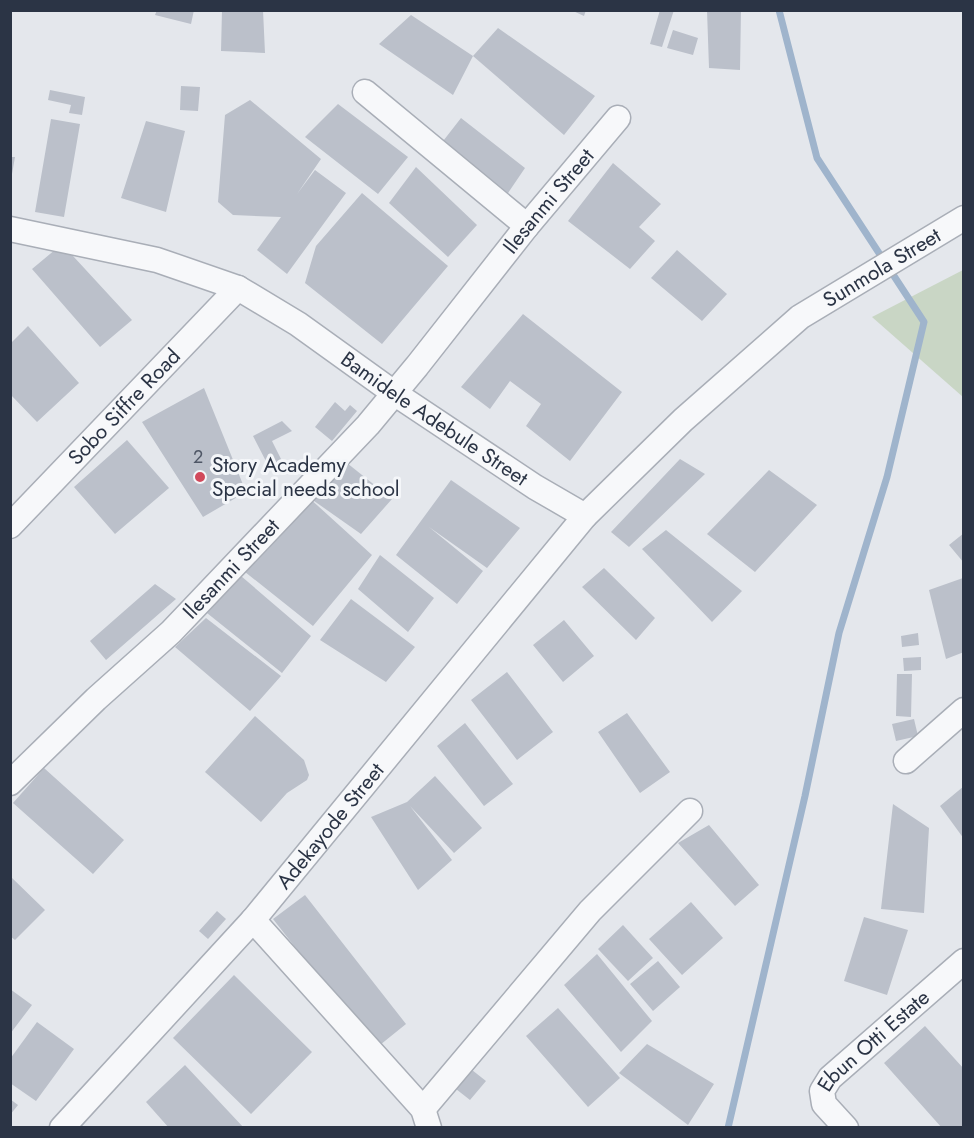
<svg xmlns="http://www.w3.org/2000/svg" width="974" height="1138" font-family="Jost,sans-serif">
  <rect width="100%" height="100%" fill="#e4e7ec"/>
  <path fill="#c9d6c5" d="M 963,270 L 963,397 L 872,317 Z"/>
  <g fill="none" stroke-linecap="round" stroke-linejoin="round">
    <path stroke="#9fb4cc" stroke-width="7" d="M 728,1128 L 805,796 L 839,633 L 887,477 L 924,322 L 817,158 L 779,10"/>
  </g>
  <path fill="#bbc0ca" d="M 157,10 L 194,10 L 191,24 L 155,15 Z
    M 222,10 L 263,10 L 265,53 L 221,51 Z
    M 571,10 L 586,10 L 584,16 Z
    M 660,10 L 674,10 L 662,47 L 650,44 Z
    M 707,10 L 741,10 L 740,70 L 709,68 Z
    M 411,15 L 473,56 L 453,95 L 379,44 Z
    M 498,28 L 595,96 L 564,135 L 473,56 Z
    M 673,30 L 698,38 L 693,55 L 667,48 Z
    M 181,86 L 200,87 L 198,111 L 180,110 Z
    M 50,90 L 85,97 L 82,115 L 69,113 L 71,105 L 48,100 Z
    M 250,100 L 321,159 L 297,194 L 315,170 L 346,193 L 287,274 L 257,250 L 281,217 L 233,215 L 218,202 L 225,115 Z
    M 338,104 L 408,157 L 378,194 L 305,137 Z
    M 461,118 L 525,168 L 504,199 L 440,145 Z
    M 51,119 L 80,124 L 64,217 L 35,212 Z
    M 146,121 L 185,131 L 166,212 L 121,198 Z
    M 10,157 L 15,157 L 12,174 L 10,174 Z
    M 613,163 L 661,204 L 639,227 L 655,241 L 630,269 L 568,221 Z
    M 416,167 L 477,225 L 448,257 L 389,203 Z
    M 362,193 L 448,266 L 382,344 L 305,283 L 316,246 Z
    M 62,244 L 132,320 L 100,347 L 32,269 Z
    M 677,250 L 727,294 L 702,321 L 651,278 Z
    M 523,314 L 622,392 L 570,461 L 526,426 L 541,404 L 510,381 L 490,409 L 461,387 Z
    M 28,326 L 79,383 L 37,422 L 10,394 L 10,344 Z
    M 204,388 L 246,492 L 203,517 L 142,422 Z
    M 335,402 L 345,411 L 350,405 L 357,411 L 332,441 L 315,427 Z
    M 282,421 L 292,431 L 272,441 L 284,465 L 271,471 L 253,436 Z
    M 127,440 L 169,488 L 115,534 L 74,487 Z
    M 342,459 L 392,499 L 361,534 L 307,496 L 372,555 L 313,626 L 240,568 L 307,496 Z
    M 680,459 L 705,474 L 629,547 L 611,532 Z
    M 769,470 L 817,505 L 755,572 L 707,534 Z
    M 451,480 L 520,528 L 487,568 L 429,527 L 483,571 L 457,604 L 396,555 Z
    M 666,530 L 742,591 L 712,622 L 642,549 Z
    M 964,533 L 964,563 L 949,545 Z
    M 380,555 L 434,598 L 408,632 L 358,589 Z
    M 604,568 L 655,618 L 636,640 L 582,587 Z
    M 241,576 L 311,636 L 282,673 L 207,613 Z
    M 963,578 L 964,652 L 946,659 L 929,590 Z
    M 155,584 L 176,599 L 106,660 L 90,641 Z
    M 351,599 L 415,647 L 386,682 L 320,640 Z
    M 206,618 L 281,676 L 250,711 L 175,647 Z
    M 564,620 L 594,656 L 563,682 L 533,645 Z
    M 918,633 L 919,645 L 902,647 L 901,636 Z
    M 921,657 L 921,670 L 904,671 L 903,658 Z
    M 507,672 L 553,732 L 517,760 L 471,700 Z
    M 897,674 L 912,674 L 911,717 L 896,716 Z
    M 627,713 L 670,772 L 640,793 L 598,732 Z
    M 255,716 L 304,760 L 309,775 L 307,780 L 287,793 L 261,822 L 205,772 Z
    M 914,719 L 918,736 L 896,741 L 892,724 Z
    M 465,723 L 513,784 L 484,806 L 437,746 Z
    M 44,768 L 124,840 L 93,874 L 13,803 Z
    M 435,776 L 482,828 L 454,853 L 410,806 L 452,860 L 418,890 L 371,817 L 407,802 Z
    M 964,786 L 964,839 L 940,806 Z
    M 893,804 L 929,828 L 924,913 L 881,909 Z
    M 709,825 L 759,885 L 735,906 L 678,843 Z
    M 10,876 L 45,910 L 15,940 L 10,936 Z
    M 305,895 L 406,1024 L 375,1049 L 273,919 Z
    M 691,902 L 723,938 L 682,975 L 649,939 Z
    M 217,911 L 226,919 L 208,939 L 199,931 Z
    M 864,917 L 908,930 L 887,995 L 844,981 Z
    M 623,925 L 653,958 L 628,981 L 598,949 Z
    M 597,954 L 652,1021 L 621,1052 L 564,985 Z
    M 658,961 L 680,987 L 653,1011 L 630,984 Z
    M 234,975 L 312,1052 L 251,1114 L 173,1038 Z
    M 10,989 L 32,1005 L 10,1034 Z
    M 558,1008 L 620,1078 L 588,1107 L 526,1036 Z
    M 37,1022 L 74,1049 L 36,1101 L 10,1083 L 10,1059 Z
    M 925,1026 L 964,1069 L 964,1125 L 960,1128 L 942,1128 L 884,1063 Z
    M 647,1044 L 714,1084 L 688,1125 L 619,1073 Z
    M 185,1065 L 244,1128 L 169,1128 L 146,1102 Z
    M 472,1070 L 486,1081 L 470,1100 L 456,1089 Z
    M 10,1099 L 18,1105 L 10,1115 Z"/>
  <g fill="none" stroke-linecap="round" stroke-linejoin="round">
    <defs>
      <g id="street">
        <path d="M 365,92 L 527,226"/>
        <path id="s1" d="M 10,229 L 157,260 L 238,288 L 298,324 L 394,393 L 535,487 L 585,516 L 683,420 L 800,317 L 964,218"/>
        <path id="s2" d="M 10,526 L 238,288"/>
        <path d="M 906,761 L 964,710"/>
        <path id="s3" d="M 10,783 L 96,699 L 171,632 L 368,425 L 417,366 L 527,226 L 618,118"/>
        <path d="M 253,920 L 423,1109 L 429,1128"/>
        <path d="M 423,1109 L 590,911 L 690,811"/>
        <path id="s4" d="M 62,1128 L 253,920 L 585,516"/>
        <path id="s5" d="M 846,1128 L 824,1104 L 822,1091 L 830,1078 L 964,961"/>
      </g>
    </defs>
    <use href="#street" stroke="#a9aeb7" stroke-width="27"/>
    <use href="#street" stroke="#f7f8fa" stroke-width="24"/>
  </g>
  <circle fill="#d1495b" stroke="#f4f6f9" stroke-width="2" cx="200" cy="477" r="6"/>
  <g text-anchor="middle" dominant-baseline="central" stroke-width="6" stroke-linejoin="round" paint-order="stroke">
    <g font-size="18" fill="#4f5766">
      <text x="198" y="457">2</text>
    </g>
    <g font-size="21" fill="#2b3445" stroke="#f4f6f9">
      <text stroke="none"><textPath href="#s3" startOffset="794">Ilesanmi Street</textPath></text>
      <text stroke="none"><textPath href="#s1" startOffset="1040">Sunmola Street</textPath></text>
      <text stroke="none"><textPath href="#s2" startOffset="165">Sobo Siffre Road</textPath></text>
      <text stroke="none"><textPath href="#s1" startOffset="472">Bamidele Adebule Street</textPath></text>
      <text stroke="none"><textPath href="#s3" startOffset="308">Ilesanmi Street</textPath></text>
      <text stroke="none"><textPath href="#s4" startOffset="404">Adekayode Street</textPath></text>
      <text stroke="none"><textPath href="#s5" startOffset="118">Ebun Otti Estate</textPath></text>
    </g>
    <g font-size="21" fill="#2b3445" stroke="#f4f6f9" text-anchor="start">
      <text x="212" y="465">Story Academy<tspan x="212" dy="24">Special needs school</tspan></text>
    </g>
  </g>
  <rect width="974" height="1138" fill="none" stroke="#2b3445" stroke-width="24"/>
</svg>
